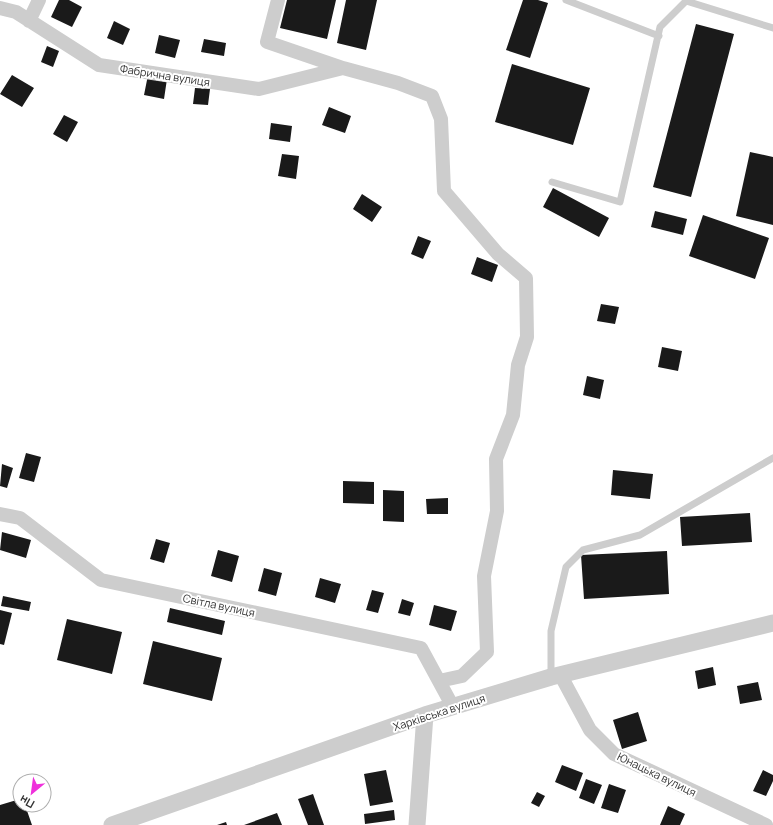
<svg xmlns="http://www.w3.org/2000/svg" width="773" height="825" font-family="Manrope,sans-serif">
  <rect width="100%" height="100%" fill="#fff"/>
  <path fill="#1a1a1a" d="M 59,0 L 69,0 L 82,7 L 72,27 L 51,17 Z
    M 287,0 L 336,0 L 327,39 L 280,28 Z
    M 346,0 L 377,0 L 366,50 L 337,43 Z
    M 523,0 L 538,0 L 548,3 L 530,58 L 506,50 Z
    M 114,21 L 130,29 L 123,45 L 107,38 Z
    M 696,24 L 734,34 L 691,197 L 653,187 Z
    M 159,35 L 180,40 L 175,58 L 155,53 Z
    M 204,39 L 226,43 L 224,56 L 201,52 Z
    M 47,46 L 59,51 L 53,67 L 41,62 Z
    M 512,64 L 590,88 L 573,145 L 495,122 Z
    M 12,75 L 34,88 L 22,107 L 0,94 Z
    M 148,75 L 167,79 L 164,99 L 144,95 Z
    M 195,88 L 210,89 L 208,105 L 193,104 Z
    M 329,107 L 351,116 L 345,133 L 322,125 Z
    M 64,115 L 78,122 L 67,142 L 53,134 Z
    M 271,123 L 292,126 L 290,142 L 269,139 Z
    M 750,152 L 773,157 L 773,225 L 736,216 Z
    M 282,154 L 299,156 L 296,179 L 278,176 Z
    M 553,188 L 609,218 L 599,237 L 543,207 Z
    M 362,194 L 382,207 L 372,222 L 353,209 Z
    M 655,211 L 687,219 L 683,235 L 651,227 Z
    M 703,215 L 769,238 L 755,279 L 689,256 Z
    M 418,236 L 431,241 L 423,259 L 411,254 Z
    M 477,257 L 498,265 L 492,282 L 471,274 Z
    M 601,304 L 619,307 L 615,324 L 597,321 Z
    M 662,347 L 682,351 L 678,371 L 658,367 Z
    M 587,376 L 604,380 L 600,399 L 583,395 Z
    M 26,453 L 41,457 L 34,482 L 19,478 Z
    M 2,464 L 13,468 L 7,488 L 0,486 Z
    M 613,470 L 653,474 L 650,499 L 611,495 Z
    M 343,481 L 374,482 L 374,504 L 343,503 Z
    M 383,490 L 404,491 L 404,522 L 383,521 Z
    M 448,498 L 448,514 L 427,514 L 426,499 Z
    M 750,513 L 752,542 L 682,546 L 680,517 Z
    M 2,532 L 31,540 L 26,558 L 0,550 Z
    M 156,539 L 170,543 L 164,563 L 150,559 Z
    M 218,550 L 239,556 L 232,582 L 211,576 Z
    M 667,551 L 669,594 L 584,599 L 581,555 Z
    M 264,568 L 282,573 L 276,596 L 258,591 Z
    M 320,578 L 341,584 L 335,603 L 315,597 Z
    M 372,590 L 384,593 L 378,613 L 366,610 Z
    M 3,596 L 31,602 L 29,611 L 1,606 Z
    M 402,599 L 414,603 L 410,616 L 398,613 Z
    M 434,605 L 457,611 L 451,631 L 429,625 Z
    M 170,608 L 225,621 L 222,635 L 167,622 Z
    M 0,610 L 12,613 L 4,645 L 0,644 Z
    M 67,619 L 122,632 L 112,674 L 57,660 Z
    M 153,641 L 222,658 L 212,701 L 143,684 Z
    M 713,667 L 716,685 L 698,689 L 695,671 Z
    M 758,682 L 762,700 L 740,704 L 737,686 Z
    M 638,712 L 647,741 L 622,749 L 613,720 Z
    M 562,765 L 583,773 L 576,791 L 555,782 Z
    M 386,770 L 393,802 L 370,806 L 364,774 Z
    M 763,770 L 773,775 L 773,781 L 766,796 L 753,791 Z
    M 586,779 L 602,785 L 594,804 L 579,798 Z
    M 609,784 L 626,790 L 618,813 L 601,808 Z
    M 537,792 L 545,796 L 539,807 L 531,803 Z
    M 313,794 L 324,825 L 308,825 L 298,799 Z
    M 20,799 L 20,805 L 25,805 L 32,825 L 0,825 L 0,805 Z
    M 668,806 L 685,814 L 680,825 L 660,825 Z
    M 394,810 L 395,820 L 365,824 L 364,814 Z
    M 277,813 L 282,825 L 244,825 Z
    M 226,822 L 227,825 L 217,825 Z"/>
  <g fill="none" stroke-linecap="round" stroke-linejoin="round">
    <path stroke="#cdcdcd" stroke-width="7" d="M 566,0 L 659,36
      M 552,182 L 620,202 L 660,27 L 686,1 L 773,28
      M 551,677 L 551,631 L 566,567 L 583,550 L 640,535 L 773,458"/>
    <path stroke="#cdcdcd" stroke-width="14" d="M 278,0 L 267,42 L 343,68 L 398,83 L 432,96 L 441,119 L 444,191 L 498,254 L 526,278 L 527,337 L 518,365 L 513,415 L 496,459 L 497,511 L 484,576 L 487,652 L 462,676 L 439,681
      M 0,8 L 16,12 L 99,65 L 259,89 L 343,68
      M 29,21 L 39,0
      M 0,514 L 20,518 L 101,580 L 421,648 L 453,707
      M 560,674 L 590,730 L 614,754 L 766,825"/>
    <path stroke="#cdcdcd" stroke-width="17" d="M 112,825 L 425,715 L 551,677 L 773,623
      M 417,825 L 425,715"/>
  </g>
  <g text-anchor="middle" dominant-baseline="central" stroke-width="4" stroke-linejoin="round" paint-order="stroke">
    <g font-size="11" fill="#333" stroke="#fff">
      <text transform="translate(165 75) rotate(9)">Фабрична вулиця</text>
      <text transform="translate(219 605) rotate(12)">Світла вулиця</text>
      <text transform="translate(439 712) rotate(-18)">Харківська вулиця</text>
      <text transform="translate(657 774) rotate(26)">Юнацька вулиця</text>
    </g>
  </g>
  <g transform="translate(32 793) rotate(209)"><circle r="19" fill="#ffffff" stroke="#adadad"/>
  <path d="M0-3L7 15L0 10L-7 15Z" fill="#ef30db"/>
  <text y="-6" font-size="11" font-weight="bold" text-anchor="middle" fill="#333333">Пн</text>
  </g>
</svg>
